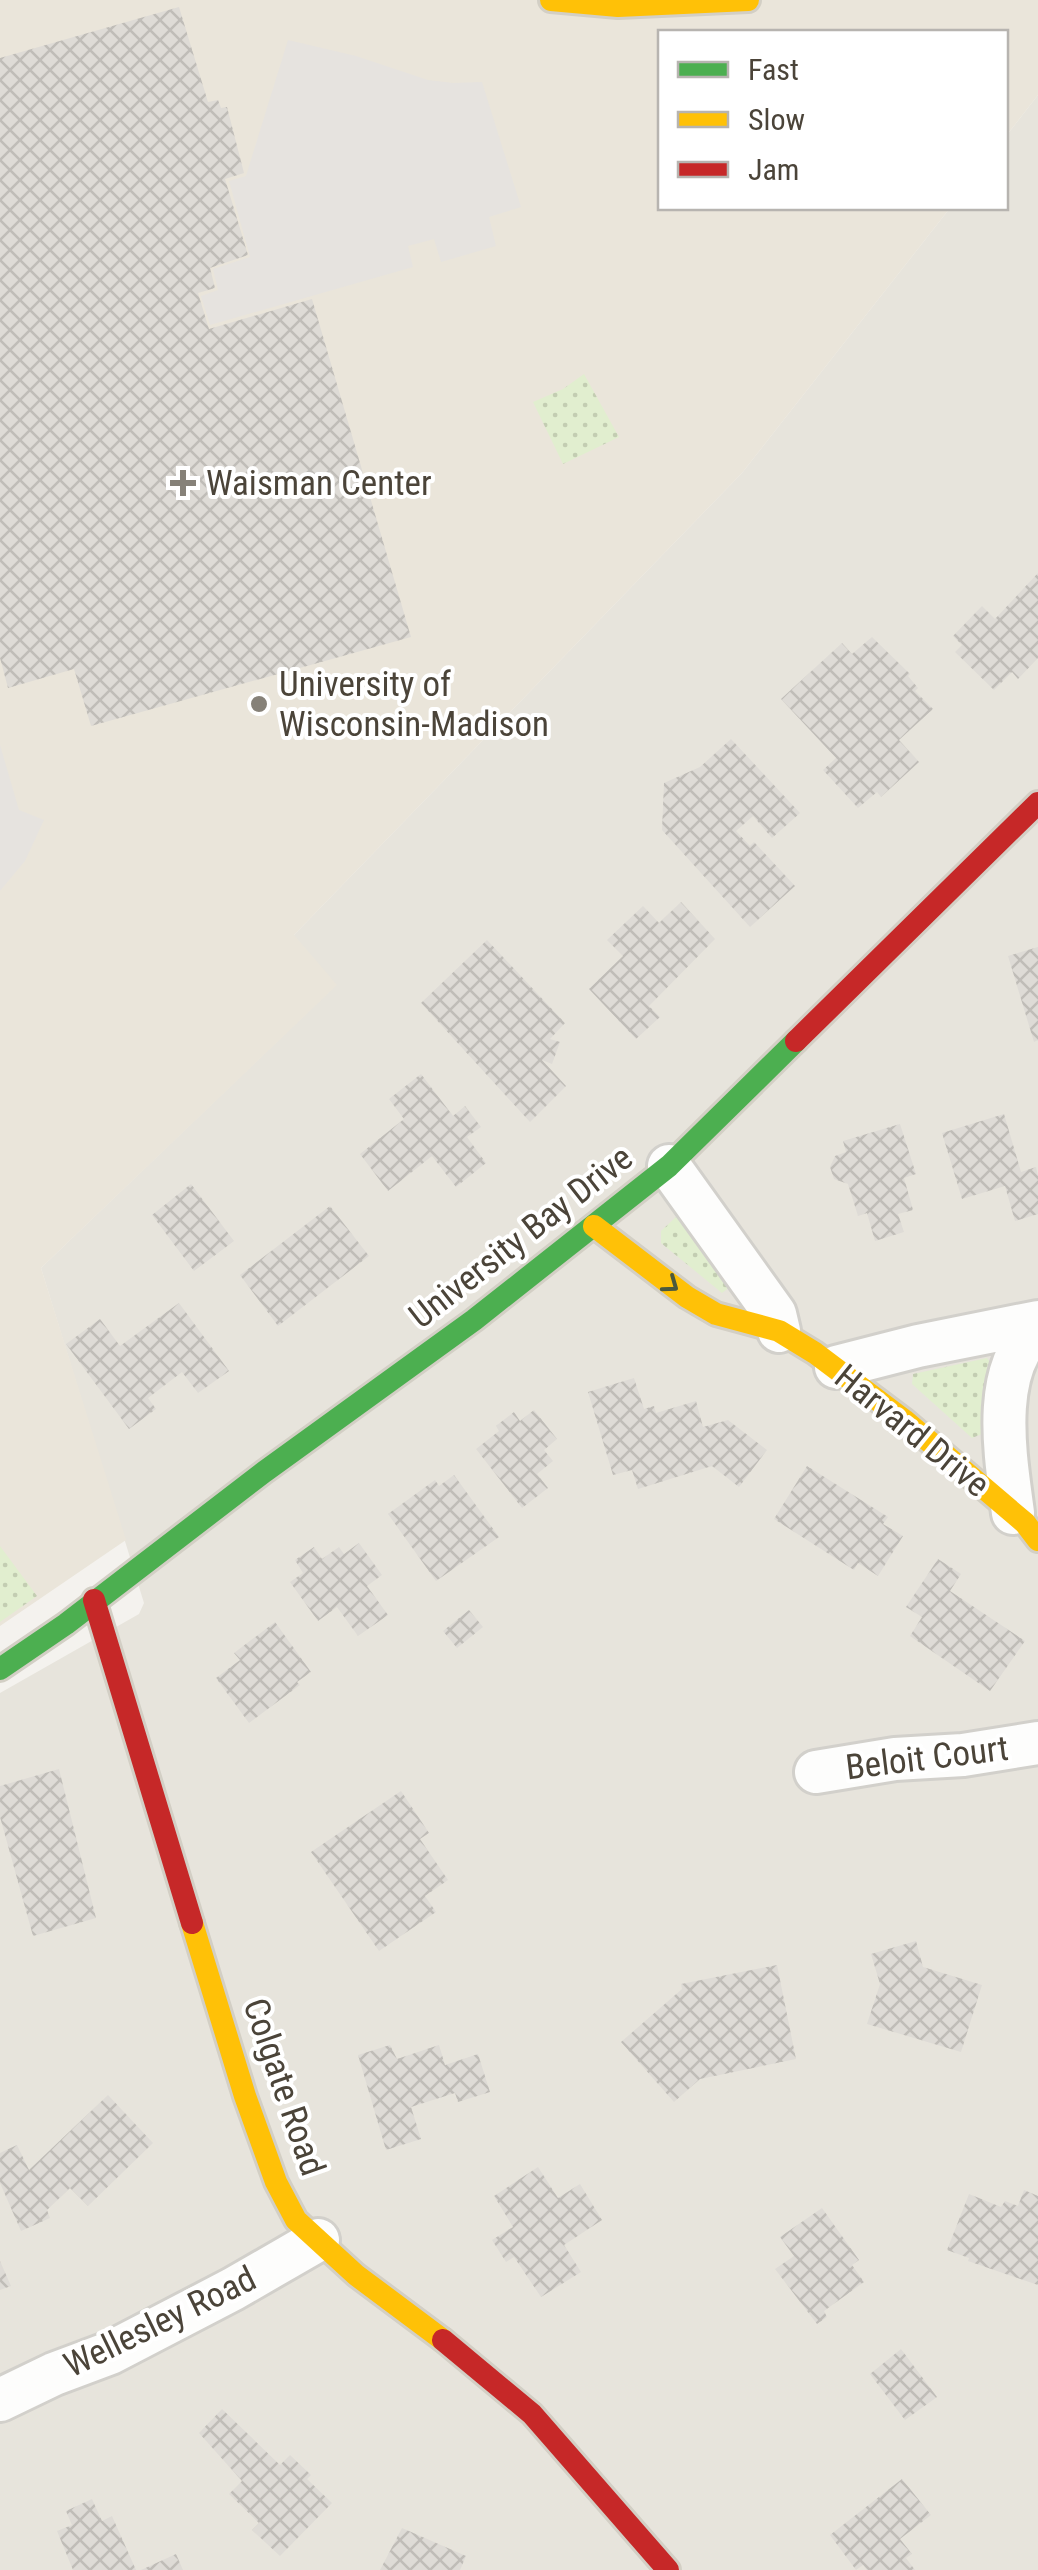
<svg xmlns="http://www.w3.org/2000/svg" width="1038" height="2570" font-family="'Roboto Condensed',sans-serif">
  <defs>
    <pattern id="grass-dots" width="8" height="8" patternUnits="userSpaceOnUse" patternTransform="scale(2.5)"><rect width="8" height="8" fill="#e1eecf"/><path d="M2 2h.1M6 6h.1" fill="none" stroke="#c3cdb2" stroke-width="1.8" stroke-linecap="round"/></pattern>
    <pattern id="building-cross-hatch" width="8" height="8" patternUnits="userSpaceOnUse" patternTransform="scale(2.5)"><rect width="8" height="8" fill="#dedbd6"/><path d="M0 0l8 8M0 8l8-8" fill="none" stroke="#c0bdb8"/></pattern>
  </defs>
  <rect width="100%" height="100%" fill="#f4f2ee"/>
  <path fill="#e7e4dc" d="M 1038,95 L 1038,2570 L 0,2570 L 0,1693 L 139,1614 L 144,1603 L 41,1268 L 336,985 L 293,936 L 742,473 L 950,208 L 1006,208 L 1006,136 Z"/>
  <path fill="#eae5da" d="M 0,0 L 1038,0 L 1038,95 L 1006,136 L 1006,32 L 660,32 L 660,208 L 950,208 L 742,473 L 294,935 L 337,985 L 41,1268 L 126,1540 L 0,1626 Z"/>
  <path fill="url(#grass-dots)" d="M 584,374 L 619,437 L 563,464 L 533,402 L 563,389 Z
    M 677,1216 L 682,1216 L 731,1286 L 722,1293 L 661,1243 L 661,1231 Z
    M 987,1358 L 994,1368 L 982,1434 L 972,1438 L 912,1384 L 913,1374 Z
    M 0,1546 L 37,1596 L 0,1622 Z"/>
  <path fill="#e6e3df" d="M 288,40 L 356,56 L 428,80 L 453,83 L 482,82 L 521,207 L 489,217 L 496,246 L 441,262 L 434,239 L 408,246 L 413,267 L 210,325 L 201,296 L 218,290 L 213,269 L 250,257 L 229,181 L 246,176 Z
    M 0,745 L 19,810 L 44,820 L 25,861 L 0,891 Z"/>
  <path fill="url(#building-cross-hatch)" d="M 179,7 L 208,102 L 218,100 L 221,108 L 227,107 L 244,173 L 225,179 L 248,255 L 210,268 L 215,288 L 198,293 L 209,329 L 312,299 L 411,637 L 91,726 L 74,669 L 8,688 L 0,658 L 0,58 Z
    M 1038,573 L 1038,658 L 1018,679 L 1012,672 L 994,690 L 955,652 L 962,645 L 953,636 L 982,606 L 995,619 Z
    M 872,637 L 910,674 L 908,676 L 918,688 L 915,691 L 933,709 L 899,740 L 919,762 L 881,797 L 877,792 L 858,808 L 823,770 L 836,758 L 781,699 L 842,643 L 852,654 Z
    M 731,739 L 800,813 L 772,838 L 753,816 L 736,831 L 750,846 L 754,842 L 795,886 L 750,927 L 662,830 L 664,783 L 700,767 Z
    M 681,902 L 715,939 L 649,1006 L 660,1017 L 636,1039 L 589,989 L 623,956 L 607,940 L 643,906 L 659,923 Z
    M 487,940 L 565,1023 L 550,1039 L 560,1042 L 552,1064 L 542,1060 L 566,1086 L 530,1122 L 421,1003 Z
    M 1038,947 L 1038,1040 L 1034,1042 L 1008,956 Z
    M 421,1074 L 453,1116 L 465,1106 L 481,1127 L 467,1137 L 486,1163 L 456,1187 L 432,1156 L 388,1191 L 360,1154 L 404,1119 L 389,1099 Z
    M 1004,1114 L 1021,1172 L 1036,1167 L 1038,1176 L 1038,1214 L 1015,1221 L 1005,1186 L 962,1199 L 942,1133 Z
    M 900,1124 L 916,1174 L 904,1178 L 913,1210 L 898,1214 L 904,1232 L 875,1241 L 867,1213 L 858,1216 L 848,1184 L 834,1179 L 830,1167 L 835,1156 L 846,1152 L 843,1141 Z
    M 191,1184 L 234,1241 L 194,1271 L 152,1215 Z
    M 330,1206 L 369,1256 L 278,1326 L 240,1275 Z
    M 179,1303 L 229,1371 L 198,1393 L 182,1372 L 148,1398 L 156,1409 L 129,1429 L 66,1344 L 100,1319 L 120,1346 Z
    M 634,1378 L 644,1409 L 654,1406 L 656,1413 L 696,1401 L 703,1427 L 728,1420 L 767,1450 L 739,1487 L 712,1466 L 638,1489 L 632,1470 L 613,1475 L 588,1392 Z
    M 534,1410 L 557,1439 L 544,1450 L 553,1461 L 537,1474 L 548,1488 L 522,1508 L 476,1449 L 499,1431 L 496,1426 L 514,1412 L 520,1421 Z
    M 807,1466 L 888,1517 L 883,1524 L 903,1536 L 878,1576 L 858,1563 L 854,1570 L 774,1519 Z
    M 454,1475 L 499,1537 L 436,1581 L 388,1514 L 435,1480 L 439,1486 Z
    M 359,1543 L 382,1575 L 367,1586 L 388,1615 L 358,1636 L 337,1607 L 318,1621 L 290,1582 L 303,1573 L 295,1560 L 314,1547 L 322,1559 L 339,1547 L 344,1554 Z
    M 938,1559 L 961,1574 L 950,1591 L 1025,1641 L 990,1691 L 910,1636 L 922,1617 L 906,1607 Z
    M 469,1610 L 483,1627 L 457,1648 L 443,1631 Z
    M 275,1622 L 311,1672 L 297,1682 L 300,1685 L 249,1723 L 216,1678 L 240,1660 L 234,1653 Z
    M 59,1769 L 96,1918 L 33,1936 L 0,1817 L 0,1786 Z
    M 401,1791 L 429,1833 L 420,1839 L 448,1880 L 425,1896 L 436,1912 L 379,1951 L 311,1852 Z
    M 916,1941 L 923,1967 L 982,1985 L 961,2052 L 867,2024 L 880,1984 L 871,1954 Z
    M 777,1965 L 796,2059 L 700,2079 L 674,2102 L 621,2042 L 682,1989 L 681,1984 Z
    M 390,2045 L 397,2059 L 439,2045 L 445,2065 L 478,2054 L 490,2092 L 458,2102 L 455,2093 L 411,2107 L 421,2139 L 386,2150 L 358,2055 Z
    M 108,2095 L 153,2143 L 88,2206 L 70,2188 L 47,2210 L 50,2218 L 21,2231 L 0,2183 L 0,2153 L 17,2145 L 29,2170 Z
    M 538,2167 L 558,2198 L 580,2184 L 602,2220 L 564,2245 L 581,2272 L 541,2297 L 514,2257 L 506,2262 L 492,2240 L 513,2227 L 494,2196 Z
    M 1024,2190 L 1038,2196 L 1038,2285 L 968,2261 L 969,2258 L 947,2250 L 969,2194 L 1001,2207 L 1005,2201 L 1018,2206 Z
    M 822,2208 L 859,2260 L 852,2265 L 864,2282 L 824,2311 L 827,2317 L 817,2324 L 775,2269 L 794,2256 L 780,2237 Z
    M 0,2261 L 11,2286 L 0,2290 Z
    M 901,2349 L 937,2397 L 905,2420 L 870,2374 Z
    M 222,2409 L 280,2465 L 290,2455 L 311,2475 L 307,2479 L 332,2503 L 280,2556 L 252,2530 L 259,2523 L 229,2494 L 242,2481 L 199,2433 Z
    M 902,2479 L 931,2515 L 900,2539 L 912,2554 L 906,2558 L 915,2570 L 867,2570 L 863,2565 L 856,2570 L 830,2535 Z
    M 92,2499 L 102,2521 L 112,2516 L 136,2570 L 73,2570 L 57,2531 L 72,2525 L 66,2511 Z
    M 402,2528 L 466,2556 L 460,2570 L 380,2570 Z
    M 176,2554 L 183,2570 L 141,2570 Z"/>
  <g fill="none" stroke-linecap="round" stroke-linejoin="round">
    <defs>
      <path id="street" d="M 669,1166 L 775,1314 L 779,1331
        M 836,1367 L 918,1346 L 1038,1322
        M 1013,1513 C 1006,1459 989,1369 1038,1328
        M 816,1772 L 895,1759 L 963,1755 L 1038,1743
        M 0,2400 L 54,2374 L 110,2353 L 233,2289 L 318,2240"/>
      <path id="fast" d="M 0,1669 L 66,1624 L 264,1472 L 474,1320 L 669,1166 L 796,1041"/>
      <path id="slow" d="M 551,0 L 618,6 L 748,0
        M 594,1226 L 687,1297 L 716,1314 L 779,1331 L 815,1353 L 904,1420 L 1025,1523 L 1038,1540
        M 192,1923 L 245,2096 L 276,2182 L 296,2220 L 356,2275 L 443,2340"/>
      <path id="jam" d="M 796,1041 L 1038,803
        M 94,1600 L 192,1923
        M 443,2340 L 532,2414 L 668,2570"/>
    </defs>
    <use href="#street" stroke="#d2d0cb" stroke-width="48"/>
    <use href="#fast" stroke="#d3cfc5" stroke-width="28"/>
    <use href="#slow" stroke="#d3cfc5" stroke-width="28"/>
    <use href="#jam" stroke="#d3cfc5" stroke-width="28"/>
    <use href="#street" stroke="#fdfdfc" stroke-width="42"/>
    <use href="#fast" stroke="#4caf50" stroke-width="22"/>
    <use href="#slow" stroke="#ffc107" stroke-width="22"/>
    <use href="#jam" stroke="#c62828" stroke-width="22"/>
  </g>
  <defs><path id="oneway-chevron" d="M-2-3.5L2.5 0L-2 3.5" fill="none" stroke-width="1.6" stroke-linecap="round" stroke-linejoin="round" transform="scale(2.5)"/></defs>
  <use stroke="#4b593e" href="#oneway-chevron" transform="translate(671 1285) rotate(36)"/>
  <g fill="#868178" stroke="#fff" stroke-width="4">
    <path d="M178 468h10v10h10v10h-10v10h-10v-10h-10v-10h10z"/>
    <circle cx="259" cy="704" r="10"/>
  </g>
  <g text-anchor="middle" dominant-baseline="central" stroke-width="8" stroke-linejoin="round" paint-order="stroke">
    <g font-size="35" fill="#4b4439" stroke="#fff" text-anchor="start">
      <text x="206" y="483">Waisman Center</text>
      <text x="279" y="684">University of<tspan x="279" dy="40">Wisconsin-Madison</tspan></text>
    </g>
    <g font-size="35" fill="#4b4439" stroke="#fff">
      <text transform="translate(521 1237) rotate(-38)">University Bay Drive</text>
      <text transform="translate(912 1431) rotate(39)">Harvard Drive</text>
      <text transform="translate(927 1758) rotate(-7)">Beloit Court</text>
      <text transform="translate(284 2087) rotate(71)">Colgate Road</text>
      <text transform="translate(160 2322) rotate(-26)">Wellesley Road</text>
    </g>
  </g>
  <rect x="658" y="30" width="350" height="180" fill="#ffffff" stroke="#b7b4b0" stroke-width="2.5"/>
  <rect x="678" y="62" width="50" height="15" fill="#4caf50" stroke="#b7b4b0" stroke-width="2.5"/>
  <text x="748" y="80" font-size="30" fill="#4b4439">Fast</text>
  <rect x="678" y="112" width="50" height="15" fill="#ffc107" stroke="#b7b4b0" stroke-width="2.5"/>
  <text x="748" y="130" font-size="30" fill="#4b4439">Slow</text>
  <rect x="678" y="162" width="50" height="15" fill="#c62828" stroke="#b7b4b0" stroke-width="2.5"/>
  <text x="748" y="180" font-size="30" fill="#4b4439">Jam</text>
</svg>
